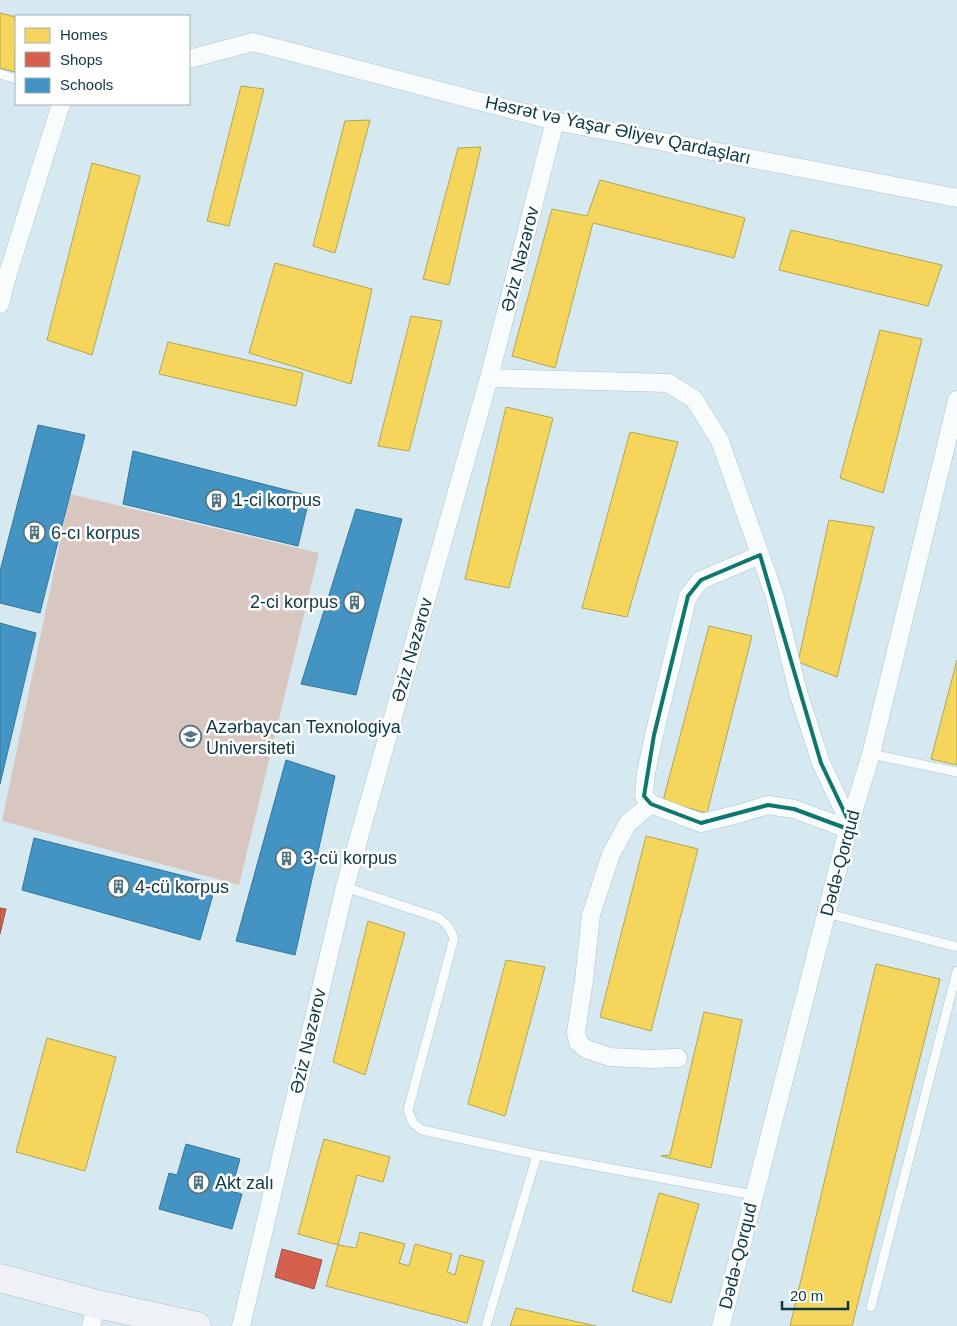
<svg xmlns="http://www.w3.org/2000/svg" width="957" height="1326" font-family="Arial,sans-serif">
  <rect width="100%" height="100%" fill="#d6e9f1"/>
  <path fill="#d8c7c0" d="M 70,494 L 319,553 L 239,885 L 2,821 Z"/>
  <path fill="#f6d55c" stroke="#b0a655" d="M 0,13 L 16,17 L 15,72 L 0,68 Z
    M 241,86 L 264,89 L 229,226 L 207,221 Z
    M 370,120 L 335,253 L 313,246 L 345,121 Z
    M 481,147 L 449,285 L 423,279 L 458,148 Z
    M 92,163 L 140,176 L 92,355 L 47,340 Z
    M 600,180 L 745,218 L 734,258 L 593,223 L 555,368 L 512,356 L 552,209 L 587,216 Z
    M 791,230 L 942,265 L 928,306 L 779,270 Z
    M 275,263 L 372,289 L 351,384 L 249,353 Z
    M 411,316 L 442,321 L 409,451 L 378,446 Z
    M 880,330 L 922,339 L 883,493 L 840,478 Z
    M 168,342 L 303,373 L 296,406 L 159,374 Z
    M 506,407 L 553,418 L 509,588 L 465,579 Z
    M 630,432 L 678,442 L 627,617 L 582,608 Z
    M 829,520 L 874,527 L 837,677 L 798,662 Z
    M 709,626 L 752,636 L 707,813 L 663,801 Z
    M 957,660 L 957,765 L 931,759 Z
    M 646,836 L 698,849 L 651,1031 L 600,1017 Z
    M 368,921 L 405,933 L 365,1075 L 333,1062 Z
    M 506,960 L 545,967 L 505,1116 L 468,1104 Z
    M 876,964 L 940,979 L 852,1326 L 790,1326 Z
    M 704,1012 L 742,1020 L 711,1168 L 661,1156 L 670,1155 Z
    M 47,1038 L 116,1057 L 85,1171 L 16,1152 Z
    M 324,1139 L 390,1157 L 383,1182 L 357,1175 L 338,1245 L 298,1234 Z
    M 659,1193 L 699,1204 L 671,1303 L 632,1291 Z
    M 360,1232 L 405,1244 L 399,1263 L 409,1266 L 415,1244 L 452,1254 L 447,1272 L 455,1275 L 460,1255 L 484,1261 L 467,1323 L 326,1286 L 338,1245 L 356,1248 Z
    M 516,1308 L 596,1326 L 510,1326 Z"/>
  <path fill="#d6604d" stroke="#9a544b" d="M 0,908 L 6,909 L 0,934 Z
    M 282,1249 L 322,1260 L 314,1289 L 275,1277 Z"/>
  <path fill="#4393c3" stroke="#33789d" d="M 38,425 L 85,435 L 40,613 L 0,603 L 0,571 Z
    M 133,451 L 310,496 L 298,546 L 123,504 Z
    M 356,509 L 402,519 L 356,695 L 301,684 Z
    M 0,623 L 36,633 L 0,784 Z
    M 286,760 L 335,776 L 295,955 L 236,941 Z
    M 34,838 L 216,884 L 200,940 L 22,890 Z
    M 186,1144 L 240,1159 L 231,1191 L 242,1194 L 232,1229 L 159,1209 L 169,1173 L 177,1175 Z"/>
  <g fill="none" stroke-linecap="round" stroke-linejoin="round">
    <defs>
      <path id="lane" d="M 0,74 L 16,79
        M 871,754 L 957,772
        M 345,887 L 439,918 L 448,926 L 454,938 L 408,1110 L 413,1123 L 422,1130 L 537,1155 L 754,1195
        M 826,913 L 957,947
        M 871,1307 L 957,971
        M 486,1326 L 537,1155"/>
      <path id="street" d="M 189,59 L 253,42 L 555,121 L 957,198
        M 0,304 L 6,280 L 61,104
        M 489,378 L 668,383 L 694,399 L 720,441 L 775,597 L 798,692 L 821,763 L 849,822
        M 760,555 L 701,580 L 688,596 L 654,735 L 646,773 L 644,796 L 651,804 L 701,823 L 735,815 L 768,805 L 794,809 L 848,829
        M 651,804 L 628,823 L 611,854 L 591,915 L 584,980 L 576,1032 L 578,1042 L 586,1049 L 610,1057 L 650,1059 L 678,1058
        M 91,1326 L 97,1304
        M 241,1326 L 345,887 L 489,378 L 555,121
        M 721,1326 L 848,829 L 871,754 L 957,400"/>
      <path id="primary" d="M 0,1278 L 97,1304 L 197,1326"/>
    </defs>
    <use href="#lane" stroke="#a9c4ce" stroke-width="10"/>
    <use href="#street" stroke="#a9c4ce" stroke-width="19"/>
    <use href="#primary" stroke="#afbbc7" stroke-width="29"/>
    <use href="#lane" stroke="#f9fcfd" stroke-width="9"/>
    <use href="#street" stroke="#f9fcfd" stroke-width="18"/>
    <use href="#primary" stroke="#eef2f7" stroke-width="28"/>
  </g>
  <path fill="none" stroke="#0f766e" stroke-width="4" stroke-linejoin="round" d="M 760,555 L 821,763 L 849,822 L 848,829 L 794,809 L 768,805 L 701,823 L 651,804 L 644,796 L 654,735 L 688,596 L 701,580 Z"/>
  <defs>
    <symbol id="building-ring" viewBox="-11 -11 22 22"><circle r="9.5" fill="#fff" stroke="#537681" stroke-width="1.5"/><path d="M-4-6H4V6H1V3H-1V6H-4ZM-2.5-4.3h1.7v1.8h-1.7ZM.8-4.3h1.7v1.8H.8ZM-2.5-1h1.7V.8h-1.7ZM.8-1h1.7V.8H.8Z" fill="#537681"/></symbol>
    <symbol id="university-ring" viewBox="-11 -11 22 22"><circle r="9.5" fill="#fff" stroke="#537681" stroke-width="1.5"/><path d="M0-5L7-2L0 1L-7-2ZM-4 1L0 2.5L4 1V4Q0 6-4 4Z" fill="#537681"/></symbol>
  </defs>
  <g fill-rule="evenodd">
    <use href="#building-ring" x="204" y="488" width="25" height="25"/>
    <use href="#building-ring" x="22" y="520" width="25" height="25"/>
    <use href="#building-ring" x="342" y="590" width="25" height="25"/>
    <use href="#university-ring" x="178" y="724" width="25" height="25"/>
    <use href="#building-ring" x="274" y="846" width="25" height="25"/>
    <use href="#building-ring" x="106" y="874" width="25" height="25"/>
    <use href="#building-ring" x="186" y="1170" width="25" height="25"/>
  </g>
  <g text-anchor="middle" dominant-baseline="central" stroke-width="5" stroke-linejoin="round" paint-order="stroke">
    <g font-size="18" fill="#0d3845" stroke="#fff">
      <text transform="translate(618 130) rotate(12)">Həsrət və Yaşar Əliyev Qardaşları</text>
      <text transform="translate(520 259) rotate(-76)">Əziz Nəzərov</text>
      <text transform="translate(412 650) rotate(-74)">Əziz Nəzərov</text>
      <text transform="translate(840 863) rotate(-75)">Dədə-Qorqud</text>
      <text transform="translate(308 1041) rotate(-77)">Əziz Nəzərov</text>
      <text transform="translate(738 1256) rotate(-76)">Dədə-Qorqud</text>
    </g>
    <g font-size="18" fill="#0d3845" stroke="#fff" text-anchor="start">
      <text x="233" y="500">1-ci korpus</text>
      <text x="51" y="533">6-cı korpus</text>
      <text x="338" y="602" text-anchor="end">2-ci korpus</text>
      <text x="206" y="727">Azərbaycan Texnologiya<tspan x="206" dy="21">Universiteti</tspan></text>
      <text x="303" y="858">3-cü korpus</text>
      <text x="135" y="887">4-cü korpus</text>
      <text x="215" y="1183">Akt zalı</text>
    </g>
  </g>
  <rect x="15" y="15" width="175" height="90" fill="#ffffff" stroke="#9eafb5"/>
  <rect x="25" y="28" width="25" height="15" fill="#f6d55c" stroke="#9eafb5"/>
  <text x="60" y="40" font-size="15" fill="#0d3845">Homes</text>
  <rect x="25" y="52" width="25" height="15" fill="#d6604d" stroke="#9eafb5"/>
  <text x="60" y="65" font-size="15" fill="#0d3845">Shops</text>
  <rect x="25" y="78" width="25" height="15" fill="#4393c3" stroke="#9eafb5"/>
  <text x="60" y="90" font-size="15" fill="#0d3845">Schools</text>
  <path d="M782 1301v8h66v-8" fill="none" stroke="#0d3845" stroke-width="2.5"/>
  <text x="790" y="1301" font-size="15" fill="#0d3845" stroke="#ffffff" stroke-width="4" paint-order="stroke">20 m</text>
</svg>
